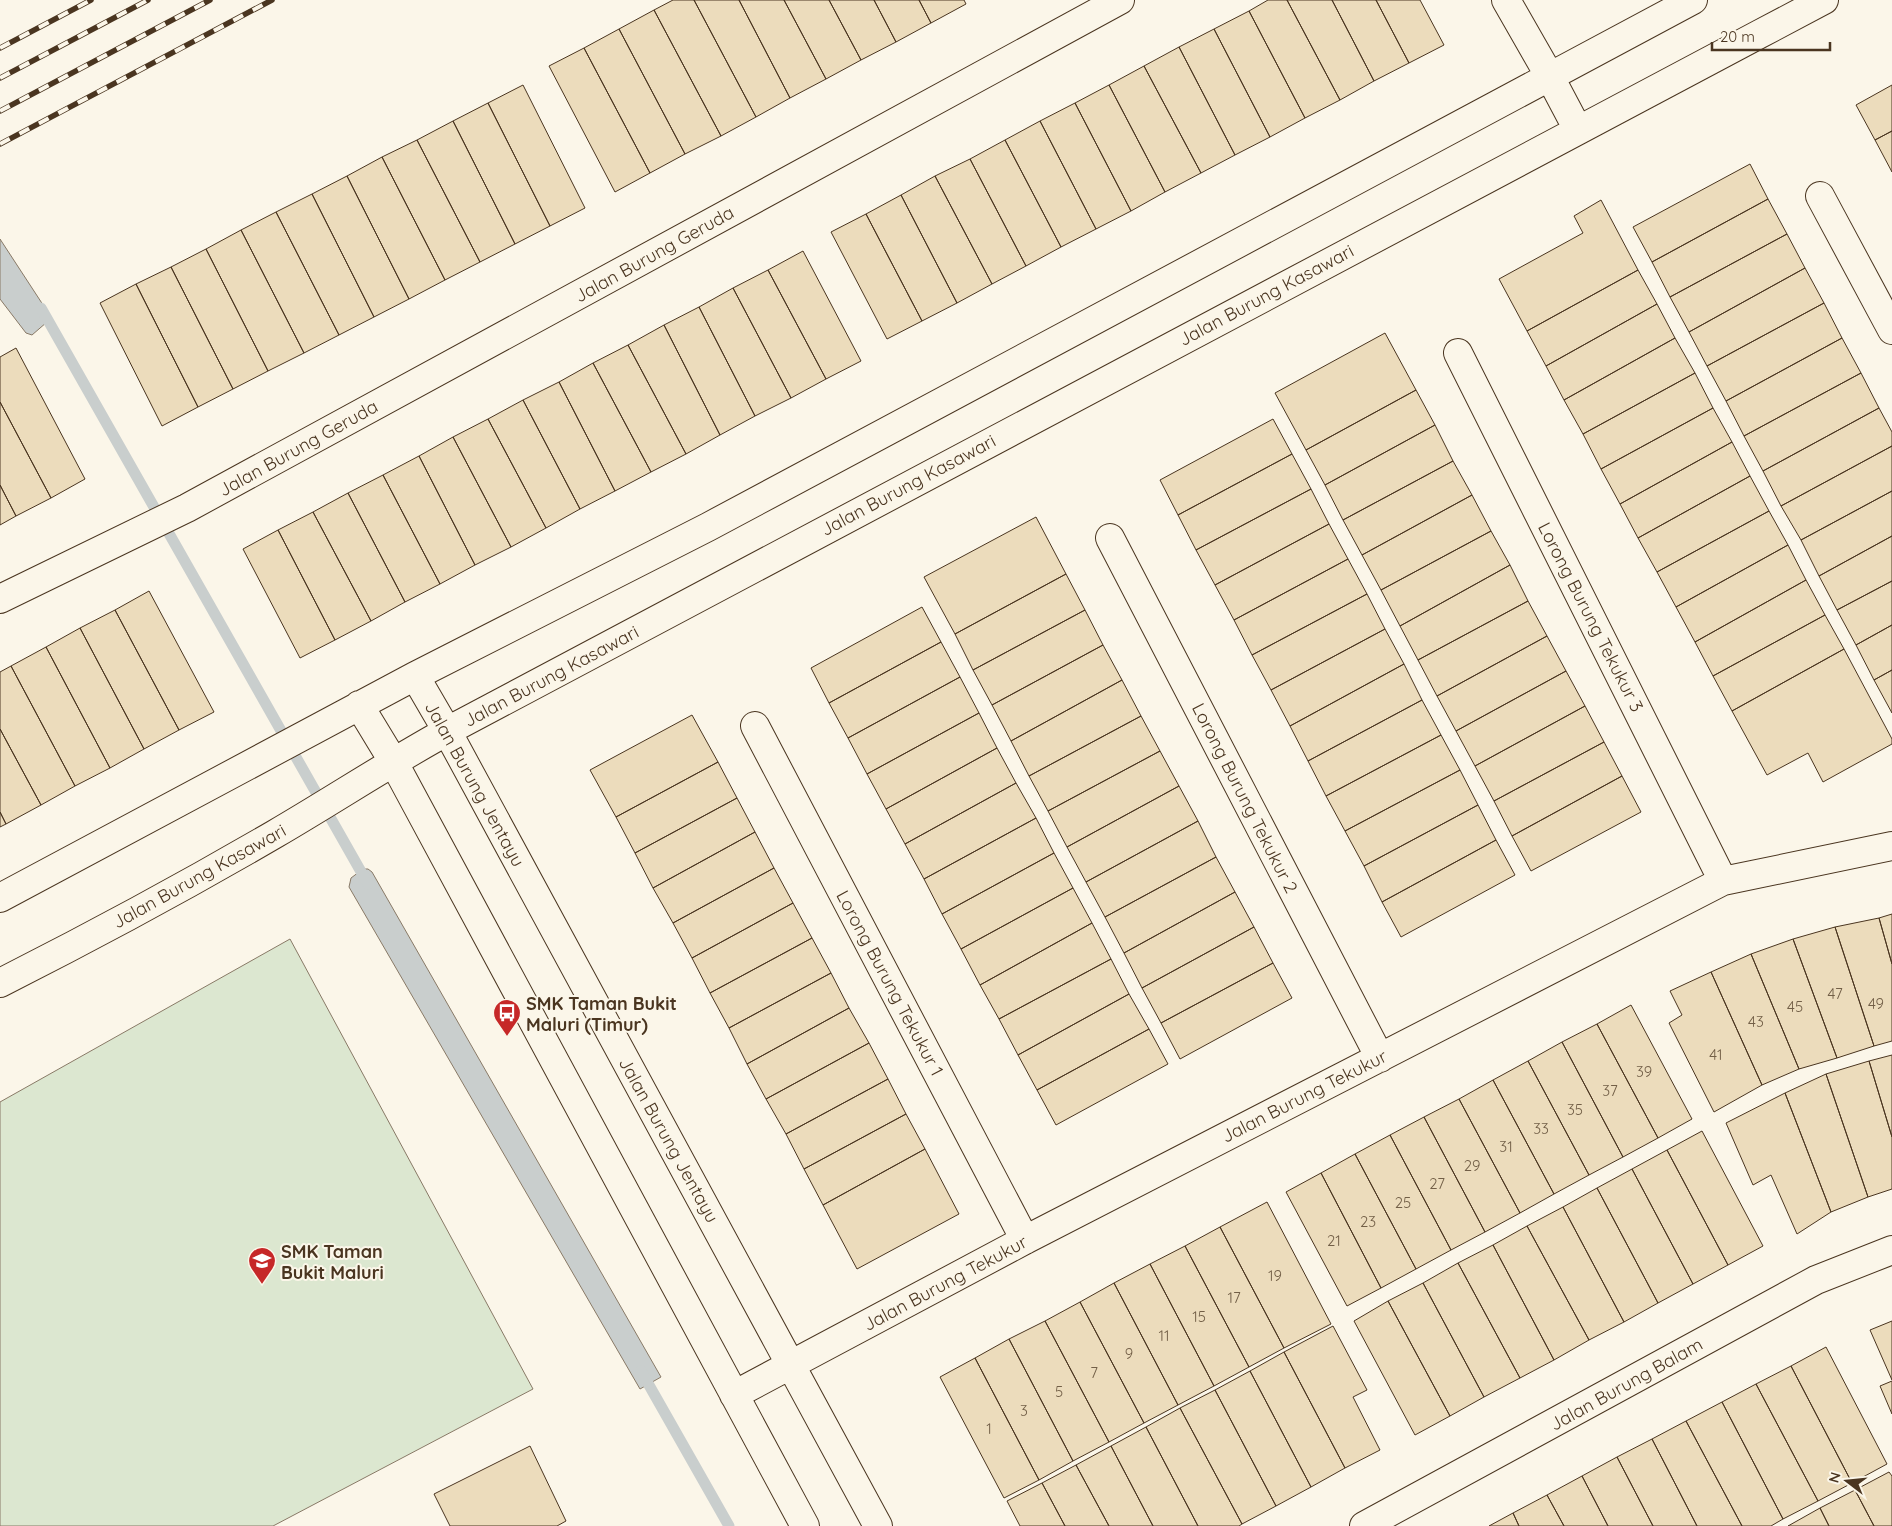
<svg xmlns="http://www.w3.org/2000/svg" width="1892" height="1526" font-family="Quicksand,sans-serif">
  <rect width="100%" height="100%" fill="#fbf6e9"/>
  <path fill="#dce7d0" stroke="#887966" d="M 290,939 L 533,1389 L 273,1526 L 0,1526 L 0,1102 Z"/>
  <path fill="#c9cecd" stroke="#887966" d="M 0,239 L 49,314 L 47,322 L 32,335 L 26,333 L 0,299 Z
    M 363,869 L 368,869 L 372,872 L 661,1377 L 640,1389 L 349,887 L 351,878 Z"/>
  <g fill="none" stroke-linecap="round" stroke-linejoin="round">
    <path stroke="#c9cecd" stroke-width="11" d="M 41,308 L 368,884
      M 641,1371 L 729,1526"/>
  </g>
  <path fill="#ecdcbc" stroke="#4a3520" d="M 673,0 L 694,0 L 756,117 L 721,136 L 654,10 Z
    M 694,0 L 739,0 L 790,98 L 756,117 Z
    M 739,0 L 784,0 L 826,79 L 790,98 Z
    M 784,0 L 829,0 L 861,60 L 826,79 Z
    M 829,0 L 874,0 L 896,42 L 861,60 Z
    M 874,0 L 919,0 L 931,23 L 896,42 Z
    M 919,0 L 964,0 L 966,4 L 931,23 Z
    M 1268,0 L 1287,0 L 1340,100 L 1305,118 L 1249,11 Z
    M 1287,0 L 1332,0 L 1374,81 L 1340,100 Z
    M 1332,0 L 1376,0 L 1409,63 L 1374,81 Z
    M 1376,0 L 1420,0 L 1444,45 L 1409,63 Z
    M 654,10 L 721,136 L 685,154 L 619,29 Z
    M 1249,11 L 1305,118 L 1270,137 L 1214,29 Z
    M 619,29 L 685,154 L 650,173 L 584,48 Z
    M 1214,29 L 1270,137 L 1235,155 L 1179,47 Z
    M 1179,47 L 1235,155 L 1201,173 L 1144,66 Z
    M 584,48 L 650,173 L 615,192 L 549,66 Z
    M 1144,66 L 1201,173 L 1165,192 L 1109,85 Z
    M 523,85 L 585,208 L 550,226 L 488,103 Z
    M 1109,85 L 1165,192 L 1131,211 L 1075,103 Z
    M 1892,85 L 1892,131 L 1875,140 L 1856,105 Z
    M 488,103 L 550,226 L 515,244 L 453,121 Z
    M 1075,103 L 1131,211 L 1096,229 L 1040,121 Z
    M 453,121 L 515,244 L 480,262 L 417,140 Z
    M 1040,121 L 1096,229 L 1061,247 L 1005,140 Z
    M 1892,131 L 1892,172 L 1875,140 Z
    M 417,140 L 480,262 L 445,280 L 382,157 Z
    M 1005,140 L 1061,247 L 1026,266 L 970,159 Z
    M 382,157 L 445,280 L 409,299 L 347,176 Z
    M 970,159 L 1026,266 L 992,284 L 935,176 Z
    M 1750,164 L 1768,199 L 1652,262 L 1633,227 Z
    M 347,176 L 409,299 L 374,317 L 312,194 Z
    M 935,176 L 992,284 L 957,303 L 901,195 Z
    M 312,194 L 374,317 L 339,335 L 276,212 Z
    M 901,195 L 957,303 L 922,321 L 866,214 Z
    M 1768,199 L 1787,234 L 1670,297 L 1652,262 Z
    M 1601,200 L 1638,270 L 1527,331 L 1499,279 L 1583,233 L 1574,216 Z
    M 276,212 L 339,335 L 304,353 L 241,230 Z
    M 866,214 L 922,321 L 887,339 L 831,232 Z
    M 241,230 L 304,353 L 268,371 L 206,249 Z
    M 1787,234 L 1805,268 L 1689,332 L 1670,297 Z
    M 206,249 L 268,371 L 233,389 L 171,267 Z
    M 803,251 L 861,361 L 826,379 L 768,270 Z
    M 171,267 L 233,389 L 198,407 L 136,284 Z
    M 1805,268 L 1824,303 L 1707,366 L 1689,332 Z
    M 768,270 L 826,379 L 791,398 L 733,288 Z
    M 1638,270 L 1657,304 L 1546,366 L 1527,331 Z
    M 136,284 L 198,407 L 162,426 L 100,303 Z
    M 733,288 L 791,398 L 755,416 L 699,307 Z
    M 1824,303 L 1842,338 L 1726,401 L 1707,366 Z
    M 1657,304 L 1675,338 L 1564,400 L 1546,366 Z
    M 699,307 L 755,416 L 720,435 L 664,325 Z
    M 664,325 L 720,435 L 686,454 L 628,345 Z
    M 1385,333 L 1416,390 L 1306,450 L 1275,393 Z
    M 1675,338 L 1695,373 L 1583,434 L 1564,400 Z
    M 1842,338 L 1861,373 L 1744,436 L 1726,401 Z
    M 628,345 L 686,454 L 651,472 L 593,363 Z
    M 16,348 L 85,479 L 51,498 L 0,402 L 0,357 Z
    M 593,363 L 651,472 L 615,491 L 559,382 Z
    M 1695,373 L 1713,408 L 1601,469 L 1583,434 Z
    M 1861,373 L 1879,408 L 1763,471 L 1744,436 Z
    M 559,382 L 615,491 L 580,509 L 523,400 Z
    M 1416,390 L 1435,425 L 1325,485 L 1306,450 Z
    M 523,400 L 580,509 L 546,528 L 488,419 Z
    M 0,402 L 51,498 L 16,516 L 0,485 Z
    M 1713,408 L 1732,442 L 1620,504 L 1601,469 Z
    M 1879,408 L 1892,432 L 1892,446 L 1781,506 L 1763,471 Z
    M 488,419 L 546,528 L 511,547 L 453,437 Z
    M 1273,419 L 1292,454 L 1178,515 L 1160,480 Z
    M 1435,425 L 1453,461 L 1343,520 L 1325,485 Z
    M 453,437 L 511,547 L 475,565 L 419,456 Z
    M 1732,442 L 1750,476 L 1638,538 L 1620,504 Z
    M 1892,446 L 1892,491 L 1801,540 L 1781,506 Z
    M 1292,454 L 1311,489 L 1196,550 L 1178,515 Z
    M 419,456 L 475,565 L 440,584 L 383,475 Z
    M 1453,461 L 1472,495 L 1362,555 L 1343,520 Z
    M 383,475 L 440,584 L 405,602 L 348,493 Z
    M 1750,476 L 1769,511 L 1657,572 L 1638,538 Z
    M 0,485 L 16,516 L 0,525 Z
    M 1311,489 L 1329,524 L 1215,585 L 1196,550 Z
    M 1892,491 L 1892,536 L 1819,576 L 1801,540 Z
    M 348,493 L 405,602 L 371,621 L 313,512 Z
    M 1472,495 L 1491,531 L 1381,590 L 1362,555 Z
    M 1769,511 L 1788,545 L 1676,607 L 1657,572 Z
    M 313,512 L 371,621 L 335,640 L 278,530 Z
    M 1036,517 L 1066,574 L 955,634 L 924,577 Z
    M 1329,524 L 1348,559 L 1234,620 L 1215,585 Z
    M 278,530 L 335,640 L 300,658 L 243,549 Z
    M 1491,531 L 1510,565 L 1400,626 L 1381,590 Z
    M 1892,536 L 1892,581 L 1837,610 L 1819,576 Z
    M 1788,545 L 1806,580 L 1695,642 L 1676,607 Z
    M 1348,559 L 1367,594 L 1252,655 L 1234,620 Z
    M 1510,565 L 1528,601 L 1418,660 L 1400,626 Z
    M 1066,574 L 1085,610 L 973,670 L 955,634 Z
    M 1806,580 L 1825,615 L 1713,676 L 1695,642 Z
    M 1892,581 L 1892,625 L 1856,645 L 1837,610 Z
    M 149,591 L 214,712 L 179,730 L 115,610 Z
    M 1367,594 L 1385,629 L 1271,690 L 1252,655 Z
    M 1528,601 L 1547,636 L 1437,696 L 1418,660 Z
    M 922,607 L 941,642 L 829,703 L 811,668 Z
    M 115,610 L 179,730 L 144,749 L 80,628 Z
    M 1085,610 L 1103,645 L 992,705 L 973,670 Z
    M 1825,615 L 1844,649 L 1732,711 L 1713,676 Z
    M 1892,625 L 1892,670 L 1874,680 L 1856,645 Z
    M 80,628 L 144,749 L 110,768 L 46,647 Z
    M 1385,629 L 1404,664 L 1290,726 L 1271,690 Z
    M 1547,636 L 1566,671 L 1456,731 L 1437,696 Z
    M 941,642 L 960,677 L 848,738 L 829,703 Z
    M 1103,645 L 1122,680 L 1011,741 L 992,705 Z
    M 46,647 L 110,768 L 75,786 L 11,666 Z
    M 1844,649 L 1892,739 L 1892,744 L 1823,782 L 1808,753 L 1767,775 L 1732,711 Z
    M 1404,664 L 1422,700 L 1308,761 L 1290,726 Z
    M 11,666 L 75,786 L 41,805 L 0,729 L 0,672 Z
    M 1892,670 L 1892,713 L 1874,680 Z
    M 1566,671 L 1585,706 L 1475,766 L 1456,731 Z
    M 960,677 L 979,713 L 867,774 L 848,738 Z
    M 1122,680 L 1141,716 L 1029,776 L 1011,741 Z
    M 1422,700 L 1441,735 L 1326,796 L 1308,761 Z
    M 1585,706 L 1604,742 L 1494,801 L 1475,766 Z
    M 979,713 L 997,748 L 886,809 L 867,774 Z
    M 692,715 L 718,762 L 616,817 L 590,770 Z
    M 1141,716 L 1160,751 L 1048,811 L 1029,776 Z
    M 0,729 L 41,805 L 6,824 L 0,812 Z
    M 1441,735 L 1460,770 L 1345,831 L 1326,796 Z
    M 1604,742 L 1622,776 L 1512,836 L 1494,801 Z
    M 997,748 L 1016,783 L 905,844 L 886,809 Z
    M 1160,751 L 1179,786 L 1067,847 L 1048,811 Z
    M 718,762 L 737,798 L 635,853 L 616,817 Z
    M 1460,770 L 1478,805 L 1364,866 L 1345,831 Z
    M 1622,776 L 1641,812 L 1531,871 L 1512,836 Z
    M 1016,783 L 1036,818 L 924,879 L 905,844 Z
    M 1179,786 L 1198,821 L 1086,882 L 1067,847 Z
    M 737,798 L 755,832 L 653,888 L 635,853 Z
    M 1478,805 L 1496,840 L 1382,902 L 1364,866 Z
    M 0,812 L 6,824 L 0,827 Z
    M 1036,818 L 1054,853 L 942,914 L 924,879 Z
    M 1198,821 L 1216,857 L 1105,917 L 1086,882 Z
    M 755,832 L 774,868 L 673,923 L 653,888 Z
    M 1496,840 L 1515,875 L 1401,937 L 1382,902 Z
    M 1054,853 L 1073,888 L 961,949 L 942,914 Z
    M 1216,857 L 1235,892 L 1124,953 L 1105,917 Z
    M 774,868 L 793,903 L 692,958 L 673,923 Z
    M 1073,888 L 1092,923 L 980,985 L 961,949 Z
    M 1235,892 L 1254,927 L 1142,988 L 1124,953 Z
    M 793,903 L 812,938 L 710,993 L 692,958 Z
    M 1892,914 L 1892,964 L 1879,918 Z
    M 1879,918 L 1892,964 L 1892,1041 L 1874,1046 L 1835,927 Z
    M 1092,923 L 1111,959 L 999,1019 L 980,985 Z
    M 1254,927 L 1273,963 L 1161,1023 L 1142,988 Z
    M 1835,927 L 1874,1046 L 1837,1058 L 1793,939 Z
    M 812,938 L 831,973 L 729,1028 L 710,993 Z
    M 1793,939 L 1837,1058 L 1799,1069 L 1751,954 Z
    M 1751,954 L 1799,1069 L 1762,1085 L 1711,972 Z
    M 1111,959 L 1129,994 L 1018,1055 L 999,1019 Z
    M 1273,963 L 1292,998 L 1180,1059 L 1161,1023 Z
    M 1711,972 L 1762,1085 L 1714,1112 L 1669,1023 L 1682,1015 L 1670,991 Z
    M 831,973 L 849,1008 L 747,1064 L 729,1028 Z
    M 1129,994 L 1149,1029 L 1037,1090 L 1018,1055 Z
    M 1631,1005 L 1692,1119 L 1658,1138 L 1597,1024 Z
    M 849,1008 L 869,1043 L 766,1099 L 747,1064 Z
    M 1597,1024 L 1658,1138 L 1623,1157 L 1562,1042 Z
    M 1149,1029 L 1168,1064 L 1056,1125 L 1037,1090 Z
    M 1562,1042 L 1623,1157 L 1589,1175 L 1528,1061 Z
    M 869,1043 L 888,1079 L 786,1134 L 766,1099 Z
    M 1892,1055 L 1892,1137 L 1869,1061 Z
    M 1528,1061 L 1589,1175 L 1554,1194 L 1493,1080 Z
    M 1869,1061 L 1892,1137 L 1892,1189 L 1868,1197 L 1826,1074 Z
    M 1826,1074 L 1868,1197 L 1831,1212 L 1785,1093 Z
    M 888,1079 L 906,1114 L 804,1169 L 786,1134 Z
    M 1493,1080 L 1554,1194 L 1520,1213 L 1459,1099 Z
    M 1785,1093 L 1831,1212 L 1797,1234 L 1771,1175 L 1753,1185 L 1726,1123 Z
    M 1459,1099 L 1520,1213 L 1485,1232 L 1424,1117 Z
    M 906,1114 L 925,1149 L 823,1205 L 804,1169 Z
    M 1424,1117 L 1485,1232 L 1451,1250 L 1390,1135 Z
    M 1702,1131 L 1763,1246 L 1728,1265 L 1667,1150 Z
    M 1390,1135 L 1451,1250 L 1416,1269 L 1355,1154 Z
    M 925,1149 L 959,1214 L 857,1269 L 823,1205 Z
    M 1667,1150 L 1728,1265 L 1693,1284 L 1632,1169 Z
    M 1355,1154 L 1416,1269 L 1381,1288 L 1321,1173 Z
    M 1632,1169 L 1693,1284 L 1658,1303 L 1597,1188 Z
    M 1321,1173 L 1381,1288 L 1347,1306 L 1286,1192 Z
    M 1597,1188 L 1658,1303 L 1624,1322 L 1563,1207 Z
    M 1267,1202 L 1331,1324 L 1284,1348 L 1220,1227 Z
    M 1563,1207 L 1624,1322 L 1589,1340 L 1527,1226 Z
    M 1527,1226 L 1589,1340 L 1554,1360 L 1493,1245 Z
    M 1220,1227 L 1284,1348 L 1249,1367 L 1185,1246 Z
    M 1493,1245 L 1554,1360 L 1520,1378 L 1458,1263 Z
    M 1185,1246 L 1249,1367 L 1214,1386 L 1150,1264 Z
    M 1458,1263 L 1520,1378 L 1484,1397 L 1423,1283 Z
    M 1150,1264 L 1214,1386 L 1178,1405 L 1114,1283 Z
    M 1114,1283 L 1178,1405 L 1144,1423 L 1080,1302 Z
    M 1423,1283 L 1484,1397 L 1450,1416 L 1388,1301 Z
    M 1388,1301 L 1450,1416 L 1415,1435 L 1354,1321 Z
    M 1080,1302 L 1144,1423 L 1109,1442 L 1045,1321 Z
    M 1045,1321 L 1109,1442 L 1073,1461 L 1009,1339 Z
    M 1892,1321 L 1892,1380 L 1870,1330 Z
    M 1333,1326 L 1367,1390 L 1353,1397 L 1380,1450 L 1345,1468 L 1284,1352 Z
    M 1009,1339 L 1073,1461 L 1039,1480 L 975,1358 Z
    M 1826,1347 L 1887,1464 L 1852,1483 L 1791,1366 Z
    M 1284,1352 L 1345,1468 L 1311,1487 L 1250,1371 Z
    M 975,1358 L 1039,1480 L 1004,1498 L 940,1377 Z
    M 1791,1366 L 1852,1483 L 1818,1501 L 1756,1384 Z
    M 1250,1371 L 1311,1487 L 1276,1506 L 1215,1390 Z
    M 1892,1381 L 1892,1414 L 1880,1386 Z
    M 1756,1384 L 1818,1501 L 1783,1519 L 1722,1402 Z
    M 1215,1390 L 1276,1506 L 1242,1524 L 1180,1408 Z
    M 1722,1402 L 1783,1519 L 1771,1526 L 1742,1526 L 1686,1421 Z
    M 1180,1408 L 1242,1524 L 1239,1526 L 1198,1526 L 1146,1427 Z
    M 1686,1421 L 1742,1526 L 1697,1526 L 1652,1439 Z
    M 1146,1427 L 1198,1526 L 1153,1526 L 1111,1446 Z
    M 1652,1439 L 1697,1526 L 1653,1526 L 1617,1457 Z
    M 530,1446 L 566,1521 L 557,1526 L 450,1526 L 434,1494 Z
    M 1111,1446 L 1153,1526 L 1109,1526 L 1076,1465 Z
    M 1617,1457 L 1653,1526 L 1608,1526 L 1582,1476 Z
    M 1076,1465 L 1109,1526 L 1065,1526 L 1042,1483 Z
    M 1889,1472 L 1892,1476 L 1892,1526 L 1874,1526 L 1855,1490 Z
    M 1582,1476 L 1608,1526 L 1564,1526 L 1547,1495 Z
    M 1042,1483 L 1065,1526 L 1020,1526 L 1007,1501 Z
    M 1855,1490 L 1874,1526 L 1829,1526 L 1820,1508 Z
    M 1547,1495 L 1564,1526 L 1519,1526 L 1513,1513 Z
    M 1820,1508 L 1829,1526 L 1788,1526 Z
    M 1513,1513 L 1519,1526 L 1489,1526 Z"/>
  <g fill="none" stroke-linecap="round" stroke-linejoin="round">
    <defs>
      <path id="minor" d="M 1506,0 L 1550,77 L 1578,130
        M 1820,196 L 1892,330
        M 1458,353 L 1723,881
        M 1110,538 L 1380,1058
        M 0,599 L 187,508 L 1120,0
        M 415,676 L 447,731 L 878,1526
        M 359,705 L 393,761 L 805,1526
        M 755,726 L 1025,1240
        M 0,898 L 415,676 L 708,527 L 1693,0
        M 0,983 C 93,936 184,887 275,834 C 335,799 392,761 453,728 C 909,482 1367,242 1824,0
        M 734,1395 L 1025,1240 L 1723,881 L 1892,846
        M 1364,1526 L 1816,1280 L 1892,1250"/>
    </defs>
    <use href="#minor" stroke="#4a3520" stroke-width="30"/>
    <use href="#minor" stroke="#fbf6e9" stroke-width="28"/>
    <defs>
      <path id="rail" d="M 0,48 L 91,0
        M 0,78 L 148,0
        M 0,111 L 210,0
        M 0,144 L 272,0"/>
    </defs>
    <use href="#rail" stroke="#4a3520" stroke-width="5.5"/>
    <use href="#rail" stroke="#fbf6e9" stroke-width="4" stroke-dasharray="11" stroke-linecap="butt"/>
  </g>
  <defs>
    <symbol id="bus-pin" viewBox="-11 -11 22 30"><path d="M0 17L-7.5 6A9.5 9.5 0 1 1 7.5 6Z" fill="#c62828" stroke="#fbf6e9"/><path d="M-5-6H5V4H4V6H2V4H-2V6H-4V4H-5ZM-3.5-4V0h7V-4ZM-3.5 1.2v1.5H-2V1.2ZM2 1.2v1.5H3.5V1.2Z" fill="#fff"/></symbol>
    <symbol id="school-pin" viewBox="-11 -11 22 30"><path d="M0 17L-7.5 6A9.5 9.5 0 1 1 7.5 6Z" fill="#c62828" stroke="#fbf6e9"/><path d="M0-5L7-2L0 1L-7-2ZM-4 1L0 2.5L4 1V4Q0 6-4 4Z" fill="#fff"/></symbol>
  </defs>
  <g fill-rule="evenodd">
    <use href="#bus-pin" x="491" y="997" width="32" height="43"/>
    <use href="#school-pin" x="246" y="1245" width="32" height="43"/>
  </g>
  <g text-anchor="middle" dominant-baseline="central" stroke-width="4" stroke-linejoin="round" paint-order="stroke">
    <g font-size="15" fill="#725f47">
      <text x="1835" y="993">47</text>
      <text x="1876" y="1003">49</text>
      <text x="1795" y="1006">45</text>
      <text x="1756" y="1021">43</text>
      <text x="1716" y="1054">41</text>
      <text x="1644" y="1071">39</text>
      <text x="1610" y="1090">37</text>
      <text x="1575" y="1109">35</text>
      <text x="1541" y="1128">33</text>
      <text x="1506" y="1146">31</text>
      <text x="1472" y="1165">29</text>
      <text x="1437" y="1183">27</text>
      <text x="1403" y="1202">25</text>
      <text x="1368" y="1221">23</text>
      <text x="1334" y="1240">21</text>
      <text x="1275" y="1275">19</text>
      <text x="1234" y="1297">17</text>
      <text x="1199" y="1316">15</text>
      <text x="1164" y="1335">11</text>
      <text x="1129" y="1353">9</text>
      <text x="1094" y="1372">7</text>
      <text x="1059" y="1391">5</text>
      <text x="1024" y="1410">3</text>
      <text x="989" y="1428">1</text>
    </g>
    <g font-size="18" fill="#4a3520" stroke="#fbf6e9">
      <text transform="translate(654 254) rotate(-29)">Jalan Burung Geruda</text>
      <text transform="translate(1266 295) rotate(-28)">Jalan Burung Kasawari</text>
      <text transform="translate(298 448) rotate(-29)">Jalan Burung Geruda</text>
      <text transform="translate(908 485) rotate(-28)">Jalan Burung Kasawari</text>
      <text transform="translate(1591 617) rotate(63)">Lorong Burung Tekukur 3</text>
      <text transform="translate(551 676) rotate(-28)">Jalan Burung Kasawari</text>
      <text transform="translate(475 784) rotate(61)">Jalan Burung Jentayu</text>
      <text transform="translate(1245 798) rotate(63)">Lorong Burung Tekukur 2</text>
      <text transform="translate(199 876) rotate(-29)">Jalan Burung Kasawari</text>
      <text transform="translate(890 983) rotate(62)">Lorong Burung Tekukur 1</text>
      <text transform="translate(1304 1096) rotate(-27)">Jalan Burung Tekukur</text>
      <text transform="translate(669 1140) rotate(61)">Jalan Burung Jentayu</text>
      <text transform="translate(945 1283) rotate(-28)">Jalan Burung Tekukur</text>
      <text transform="translate(1626 1384) rotate(-29)">Jalan Burung Balam</text>
    </g>
    <g font-size="18" font-weight="bold" fill="#4a3520" stroke="#fbf6e9" text-anchor="start">
      <text x="526" y="1003">SMK Taman Bukit<tspan x="526" dy="21">Maluri (Timur)</tspan></text>
      <text x="281" y="1251">SMK Taman<tspan x="281" dy="21">Bukit Maluri</tspan></text>
    </g>
  </g>
  <g transform="translate(1847 1481) rotate(286)" stroke="#fbf6e9" stroke-width="4" paint-order="stroke">
  <path d="M0-4L9 19L0 12L-9 19Z" fill="#4a3520"/>
  <text y="-8" font-size="14" font-weight="bold" text-anchor="middle" fill="#4a3520">N</text>
  </g>
  <path d="M1712 42v8h118v-8" fill="none" stroke="#4a3520" stroke-width="2.5"/>
  <text x="1720" y="42" font-size="15" fill="#4a3520" stroke="#fbf6e9" stroke-width="4" paint-order="stroke">20 m</text>
</svg>
